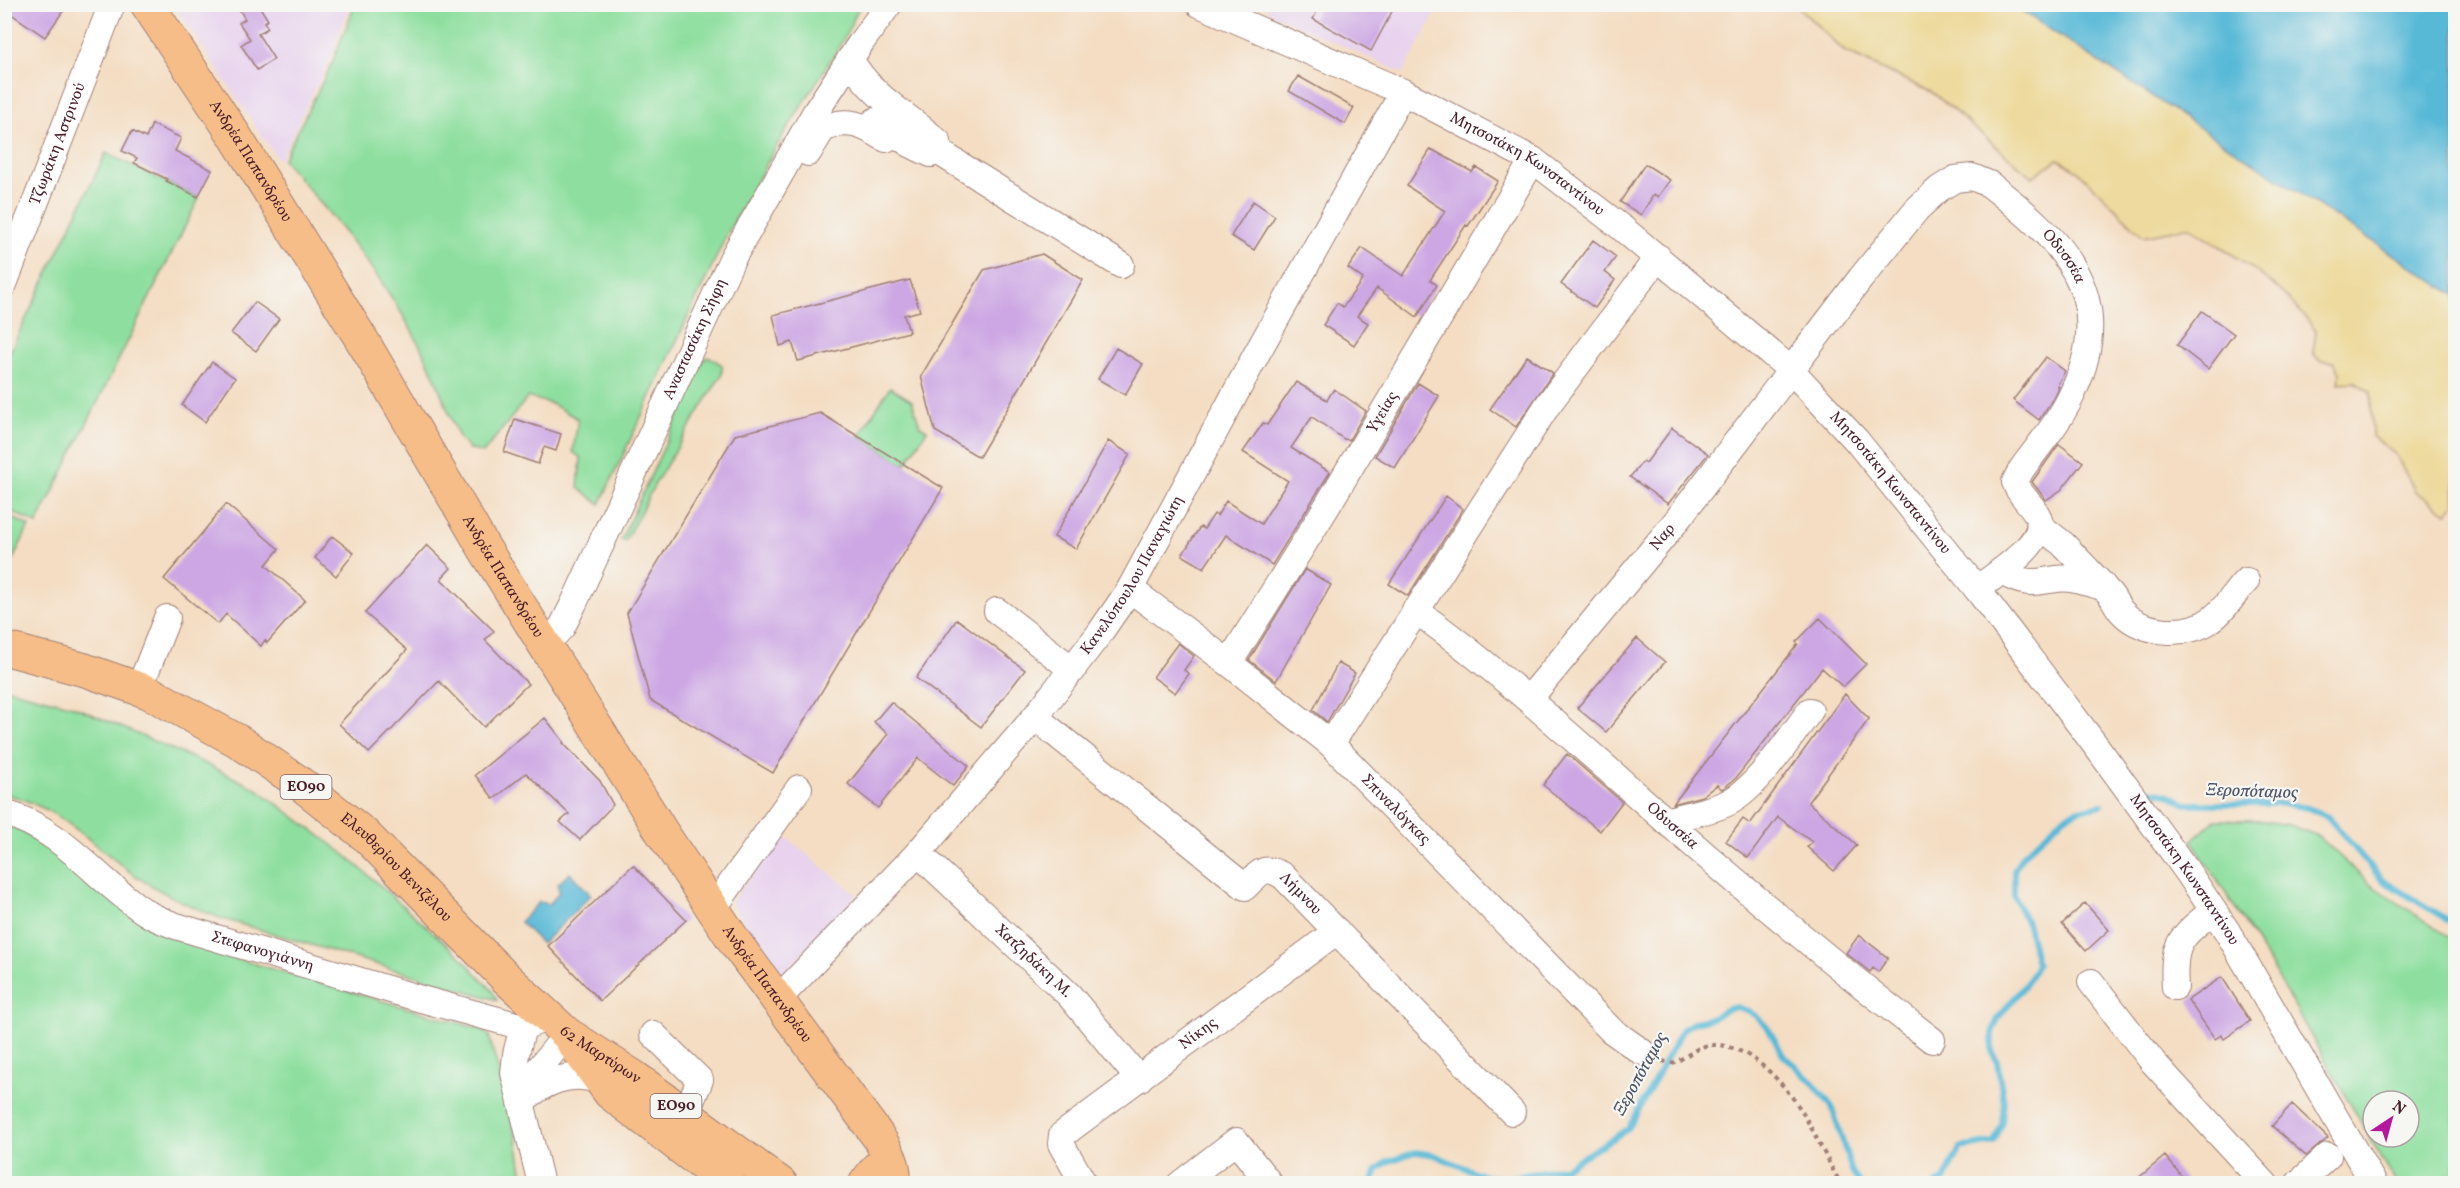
<svg xmlns="http://www.w3.org/2000/svg" width="2460" height="1188" font-family="Vollkorn,serif">
  <rect width="100%" height="100%" fill="#f6f6f2"/>
  <filter id="ink" filterUnits="userSpaceOnUse"><feTurbulence type="fractalNoise" baseFrequency=".0167" numOctaves="2"/><feDisplacementMap in="SourceGraphic" scale="12" xChannelSelector="R" yChannelSelector="G"/><feConvolveMatrix kernelMatrix="1 2 1 2 8 2 1 2 1" color-interpolation-filters="sRGB"/></filter>
  <filter id="wash" filterUnits="userSpaceOnUse"><feTurbulence type="fractalNoise" baseFrequency=".008" numOctaves="4" result="noise"/><feDisplacementMap in="SourceGraphic" scale="24" xChannelSelector="R" yChannelSelector="G"/><feGaussianBlur stdDeviation="1.35" result="paint"/><feColorMatrix in="noise" values="0 0 0 0 0 0 0 0 0 0 0 0 0 0 0 0 0 1.4 0 .05"/><feComposite in="paint" operator="in"/></filter>
  <g filter="url(#wash)">
    <rect width="100%" height="100%" fill="#f4ddc2"/>
    <path fill="#e8d2ee" d="M 174,5 L 350,5 L 327,65 L 279,161 Z
      M 1268,5 L 1440,5 L 1403,73 L 1268,12 Z
      M 783,835 L 857,895 L 779,978 L 731,902 Z"/>
    <path fill="#8edf9f" stroke="#6c7f65" stroke-width="1.5" fill-rule="evenodd" d="M 355,5 L 860,5 L 844,39 L 780,140 L 728,232 L 600,504 L 578,488 L 581,458 L 573,452 L 578,419 L 552,404 L 528,397 L 483,453 L 469,449 L 460,439 C 446,409 437,378 422,350 C 387,281 335,218 283,160 L 332,63 Z
      M 106,153 L 199,198 L 37,524 L 5,508 L 5,362 Z
      M 710,357 L 722,365 L 722,374 L 656,482 L 629,534 L 625,541 L 621,540 L 705,358 Z
      M 890,387 L 912,401 L 920,426 L 927,430 L 905,465 L 859,436 Z
      M 5,514 L 29,526 L 5,576 Z
      M 5,688 L 73,706 L 206,764 L 257,789 L 343,853 L 461,957 L 492,990 L 497,1000 L 220,918 C 189,906 160,893 133,874 C 89,842 60,807 5,794 Z
      M 2215,820 L 2257,820 L 2289,825 L 2318,836 L 2371,885 L 2455,941 L 2455,1183 L 2396,1183 L 2260,947 L 2192,841 ZM 2373,1101 L 2409,1101 L 2409,1137 L 2373,1137 Z
      M 4,824 L 19,829 L 52,848 L 154,930 L 210,951 L 483,1030 L 489,1036 L 517,1140 L 524,1183 L 5,1183 Z"/>
    <path fill="#eeda9e" stroke="#9c7c64" stroke-width="1.5" d="M 1796,5 L 2013,5 L 2455,295 L 2455,504 L 2447,513 L 2415,491 L 2396,455 L 2372,436 L 2371,392 L 2355,382 L 2338,383 L 2340,373 L 2334,362 L 2320,361 L 2313,353 L 2316,331 C 2285,287 2235,255 2190,227 L 2143,236 L 2078,171 L 2058,159 L 2032,177 L 1933,93 L 1844,51 Z"/>
    <path fill="#59b9d7" stroke="#526c81" stroke-width="1.5" d="M 2013,5 L 2455,5 L 2455,295 Z
      M 570,873 L 591,895 L 542,944 L 520,922 L 539,902 L 549,904 L 559,893 L 558,884 Z"/>
    <g fill="none" stroke-linecap="round" stroke-linejoin="round">
      <path stroke="#59b9d7" stroke-width="6" d="M 2150,791 L 2168,794 L 2186,804 L 2286,804 L 2308,808 L 2328,817 L 2382,880 L 2456,925
        M 1371,1184 L 1377,1170 L 1387,1162 L 1416,1152 L 1434,1155 L 1484,1176 L 1504,1179 L 1566,1167 L 1628,1129 L 1683,1029 L 1695,1022 L 1713,1018 L 1725,1010 L 1736,1007 L 1749,1011 L 1758,1018 L 1768,1028 L 1783,1055 L 1814,1084 L 1832,1107 L 1852,1172 L 1860,1184
        M 1937,1184 L 1944,1180 L 1960,1148 L 1994,1142 L 2002,1124 L 2004,1102 L 1997,1062 L 1992,1051 L 1992,1033 L 1998,1018 L 2029,980 L 2037,964 L 2028,926 L 2014,896 L 2014,871 L 2022,856 L 2063,818 L 2079,810 L 2101,805"/>
    </g>
    <g id="blocks">
      <path fill="#cda7e4" d="M 4,4 L 68,4 L 45,37 L 4,9 Z
        M 236,4 L 258,4 L 268,20 L 264,22 L 268,28 L 258,34 L 274,59 L 257,70 L 241,45 L 250,39 L 239,23 L 245,19 Z
        M 1321,4 L 1396,4 L 1371,51 L 1313,19 Z
        M 1298,76 L 1354,108 L 1345,124 L 1289,91 Z
        M 152,124 L 181,138 L 175,151 L 212,170 L 198,197 L 166,181 L 167,179 L 134,163 L 137,158 L 122,151 L 132,131 L 146,138 Z
        M 1431,149 L 1472,172 L 1476,167 L 1498,181 L 1468,226 L 1466,225 L 1430,280 L 1437,285 L 1417,317 L 1377,288 L 1357,316 L 1368,323 L 1354,345 L 1323,325 L 1337,303 L 1343,307 L 1363,279 L 1348,268 L 1362,248 L 1403,276 L 1445,211 L 1407,186 Z
        M 1645,164 L 1670,180 L 1658,197 L 1654,194 L 1641,215 L 1620,202 Z
        M 1253,201 L 1275,216 L 1254,250 L 1231,236 Z
        M 1593,240 L 1616,257 L 1605,272 L 1615,280 L 1595,308 L 1561,284 Z
        M 1042,254 L 1083,280 L 979,457 L 935,431 L 921,376 L 984,270 Z
        M 910,280 L 920,311 L 904,315 L 909,332 L 798,361 L 792,342 L 780,346 L 773,315 Z
        M 255,302 L 279,319 L 256,351 L 231,333 Z
        M 2202,311 L 2234,334 L 2208,369 L 2177,345 Z
        M 1116,348 L 1143,364 L 1125,395 L 1098,379 Z
        M 1527,356 L 1553,373 L 1516,427 L 1490,409 Z
        M 2046,357 L 2065,371 L 2057,385 L 2059,387 L 2056,394 L 2039,420 L 2013,400 Z
        M 212,362 L 235,378 L 205,422 L 182,405 Z
        M 1296,382 L 1327,400 L 1334,389 L 1366,411 L 1349,440 L 1344,439 L 1312,417 L 1291,448 L 1330,472 L 1272,565 L 1226,535 L 1204,568 L 1182,555 L 1200,527 L 1204,529 L 1214,514 L 1217,516 L 1226,501 L 1261,524 L 1288,481 L 1243,452 L 1263,423 L 1267,425 Z
        M 1418,383 L 1439,396 L 1395,468 L 1375,456 Z
        M 820,413 L 943,488 L 773,773 L 650,700 L 627,613 L 735,435 Z
        M 515,419 L 561,434 L 556,451 L 544,447 L 538,464 L 504,452 Z
        M 1672,428 L 1708,454 L 1668,504 L 1630,477 L 1643,461 L 1646,463 Z
        M 1108,441 L 1130,454 L 1076,549 L 1054,537 Z
        M 2059,444 L 2083,462 L 2061,490 L 2046,500 L 2032,482 Z
        M 1446,496 L 1463,509 L 1408,596 L 1389,584 Z
        M 226,504 L 279,549 L 266,565 L 305,600 L 267,643 L 265,640 L 261,646 L 226,614 L 218,624 L 164,579 Z
        M 332,536 L 354,553 L 336,576 L 315,558 Z
        M 427,545 L 451,568 L 441,579 L 494,631 L 485,640 L 528,684 L 484,727 L 439,681 L 369,753 L 339,724 L 407,650 L 365,613 Z
        M 1305,569 L 1331,585 L 1276,681 L 1249,660 Z
        M 1820,618 L 1866,664 L 1843,687 L 1822,668 L 1736,778 L 1722,789 L 1717,785 L 1702,796 L 1673,804 L 1798,644 L 1796,642 Z
        M 957,619 L 1025,670 L 981,727 L 916,678 Z
        M 1637,638 L 1665,662 L 1606,732 L 1577,708 Z
        M 1178,643 L 1194,656 L 1184,670 L 1189,674 L 1175,693 L 1153,677 Z
        M 1338,663 L 1355,673 L 1327,722 L 1313,710 Z
        M 1845,694 L 1869,719 L 1808,802 L 1857,845 L 1834,871 L 1807,847 L 1812,842 L 1778,817 L 1748,858 L 1726,841 L 1743,819 L 1750,824 Z
        M 891,702 L 969,766 L 953,786 L 918,758 L 878,808 L 848,784 L 888,734 L 874,722 Z
        M 545,718 L 564,742 L 563,743 L 600,781 L 613,805 L 580,840 L 560,822 L 569,814 L 526,773 L 494,799 L 475,775 Z
        M 1567,754 L 1622,802 L 1600,831 L 1543,785 Z
        M 633,865 L 686,920 L 600,1001 L 548,946 Z
        M 2085,903 L 2109,930 L 2086,951 L 2062,924 Z
        M 1859,935 L 1888,958 L 1878,972 L 1873,968 L 1870,972 L 1846,953 Z
        M 2222,977 L 2250,1021 L 2224,1039 L 2221,1035 L 2215,1039 L 2188,1000 Z
        M 2292,1104 L 2328,1138 L 2306,1156 L 2272,1126 Z
        M 2165,1156 L 2188,1184 L 2131,1184 Z"/>
    </g>
  </g>
  <g filter="url(#ink)">
    <use href="#blocks" fill-opacity="0" stroke="#9f7e76" stroke-width="1.5"/>
    <g fill="none" stroke-linecap="round" stroke-linejoin="round">
      <defs>
        <g id="minor">
          <path id="s1" d="M 1199,4 L 1403,92 L 1533,160 L 1622,228 L 1791,370 L 1856,440 L 1977,589 L 2099,750 L 2187,871 L 2227,931 L 2374,1184"/>
          <path d="M 850,59 C 873,99 906,113 938,142"/>
          <path d="M 875,121 L 910,144 L 931,154"/>
          <path d="M 934,149 L 1121,265"/>
          <path d="M 808,153 L 822,130 C 846,116 865,126 886,139"/>
          <path id="s2" d="M 4,284 L 112,4"/>
          <path d="M 2040,526 L 2063,544 L 2103,586"/>
          <path d="M 2001,571 C 2037,595 2049,571 2080,581 C 2087,583 2101,585 2106,590 C 2113,595 2116,606 2122,612 C 2143,635 2189,637 2212,619 C 2226,609 2234,593 2246,581"/>
          <path id="s3" d="M 1130,589 L 1229,663 L 1331,744 L 1611,1030 L 1642,1052"/>
          <path id="s4" d="M 1415,610 C 1504,674 1583,748 1665,820 C 1752,896 1840,970 1932,1040"/>
          <path d="M 997,611 L 1073,670"/>
          <path id="s5" d="M 545,645 L 562,627 L 574,603 L 732,259 L 815,113 L 862,41 L 889,4"/>
          <path id="s6" d="M 1229,663 L 1326,508 L 1533,160"/>
          <path d="M 139,689 L 167,618"/>
          <path id="s7" d="M 1529,699 L 1674,524 L 1861,278 L 1917,209 L 1939,189 L 1955,179 L 1972,177 L 1989,184 C 2061,240 2118,293 2074,390 C 2062,419 2039,445 2021,470 L 2015,482 C 2019,496 2033,504 2038,517 C 2049,541 1994,576 1977,589"/>
          <path id="s8" d="M 1035,717 L 1245,887 C 1260,873 1263,864 1283,876 L 1512,1112"/>
          <path d="M 1331,744 L 1547,406 L 1658,257"/>
          <path id="s9" d="M 4,813 C 64,829 97,882 147,913 C 156,919 166,922 176,926 L 421,999 L 523,1027 L 549,1017"/>
          <path d="M 1666,821 C 1685,815 1707,812 1725,804 C 1756,791 1789,738 1810,711"/>
          <path id="s10" d="M 918,853 L 1069,995 L 1139,1079"/>
          <path d="M 713,909 L 799,788"/>
          <path d="M 2091,982 L 2153,1062 L 2265,1184"/>
          <path d="M 2175,987 C 2172,943 2180,937 2213,911"/>
          <path id="s11" d="M 778,999 L 918,853 L 1035,717 L 1099,634 L 1130,589 L 1256,355 L 1403,92"/>
          <path d="M 523,1027 L 516,1054 L 514,1073 L 541,1184"/>
          <path d="M 653,1034 L 700,1080 L 686,1113"/>
          <path d="M 524,1097 L 534,1075 L 567,1034"/>
          <path d="M 521,1102 C 544,1082 568,1071 598,1080"/>
          <path id="s12" d="M 1084,1184 L 1061,1144 L 1062,1135 L 1337,931"/>
          <path d="M 1180,1184 L 1236,1141 L 1270,1184"/>
          <path d="M 2298,1184 L 2328,1156"/>
        </g>
        <g id="major">
          <path id="s13" d="M 147,4 L 235,136 L 365,345 L 484,548 L 663,834 L 737,945 L 877,1135 C 887,1151 896,1164 894,1184"/>
          <path id="s14" d="M 4,648 L 85,670 L 148,692 L 238,741 L 297,781 L 365,835 L 507,979 L 567,1034 L 634,1077 L 781,1184"/>
          <path d="M 573,1043 L 610,1093 L 728,1184"/>
          <path d="M 865,1184 L 877,1168"/>
        </g>
      </defs>
      <use href="#minor" stroke="#9f7e76" stroke-width="28"/>
      <use href="#major" stroke="#9f7e76" stroke-width="35"/>
      <path stroke="#9f7e76" stroke-width="4" stroke-dasharray="4.5 4.5" stroke-linecap="butt" d="M 1662,1061 L 1672,1063 C 1688,1058 1695,1045 1713,1045 C 1748,1044 1782,1081 1799,1107 C 1815,1132 1826,1159 1841,1184"/>
      <use href="#minor" stroke="#fff" stroke-width="26"/>
      <use href="#major" stroke="#f7bd88" stroke-width="33"/>
    </g>
  </g>
  <g text-anchor="middle" dominant-baseline="central" stroke-width="4.5" stroke-linejoin="round" paint-order="stroke">
    <g fill="#f6f6f2" stroke="#7e6067" stroke-width="1.5">
      <rect x="280.5" y="775" width="51" height="24" rx="4.5"/>
      <rect x="650.5" y="1094" width="51" height="24" rx="4.5"/>
    </g>
    <g font-size="15" font-weight="bold" fill="#4a1f2b">
      <text x="306" y="787">ΕΟ90</text>
      <text x="676" y="1106">ΕΟ90</text>
    </g>
    <g font-size="16" fill="#4a1f2b" stroke="#f6f6f2">
      <text stroke="none"><textPath href="#s2" startOffset="150">Τζωράκη Αστρινού</textPath></text>
      <text stroke="none"><textPath href="#s13" startOffset="188">Ανδρέα Παπανδρέου</textPath></text>
      <text stroke="none"><textPath href="#s1" startOffset="366">Μητσοτάκη Κωνσταντίνου</textPath></text>
      <text stroke="none"><textPath href="#s7" startOffset="814">Οδυσσέα</textPath></text>
      <text stroke="none"><textPath href="#s5" startOffset="342">Αναστασάκη Σήφη</textPath></text>
      <text stroke="none"><textPath href="#s6" startOffset="294">Υγείας</textPath></text>
      <text stroke="none"><textPath href="#s1" startOffset="852">Μητσοτάκη Κωνσταντίνου</textPath></text>
      <text stroke="none"><textPath href="#s7" startOffset="210">Ναρ</textPath></text>
      <text stroke="none"><textPath href="#s11" startOffset="554">Κανελόπουλου Παναγιώτη</textPath></text>
      <text stroke="none"><textPath href="#s13" startOffset="674">Ανδρέα Παπανδρέου</textPath></text>
      <text stroke="none"><textPath href="#s3" startOffset="346">Σπιναλόγκας</textPath></text>
      <text stroke="none"><textPath href="#s4" startOffset="336">Οδυσσέα</textPath></text>
      <text stroke="none"><textPath href="#s14" startOffset="456">Ελευθερίου Βενιζέλου</textPath></text>
      <text stroke="none"><textPath href="#s1" startOffset="1338">Μητσοτάκη Κωνσταντίνου</textPath></text>
      <text stroke="none"><textPath href="#s8" startOffset="340">Λήμνου</textPath></text>
      <text stroke="none"><textPath href="#s9" startOffset="298">Στεφανογιάννη</textPath></text>
      <text stroke="none"><textPath href="#s10" startOffset="158">Χατζηδάκη Μ.</textPath></text>
      <text stroke="none"><textPath href="#s13" startOffset="1160">Ανδρέα Παπανδρέου</textPath></text>
      <text stroke="none"><textPath href="#s12" startOffset="225">Νίκης</textPath></text>
      <text stroke="none"><textPath href="#s14" startOffset="734">62 Μαρτύρων</textPath></text>
    </g>
    <g font-size="18" font-style="italic" fill="#4f5567" stroke="#f6f6f2">
      <text transform="translate(2252 792) rotate(2)">Ξεροπόταμος</text>
      <text transform="translate(1641 1074) rotate(-61)">Ξεροπόταμος</text>
    </g>
  </g>
  <rect width="2460" height="1188" fill="none" stroke="#f6f6f2" stroke-width="24"/>
  <g transform="translate(2391 1119) rotate(36)"><circle r="28" fill="#f6f6f2" stroke="#b1a0a2" stroke-width="1.5"/>
  <path d="M0-4.5L10 22L0 15L-10 22Z" fill="#b5179e"/>
  <text y="-9" font-size="16" font-weight="bold" text-anchor="middle" fill="#4a1f2b">N</text>
  </g>
</svg>
